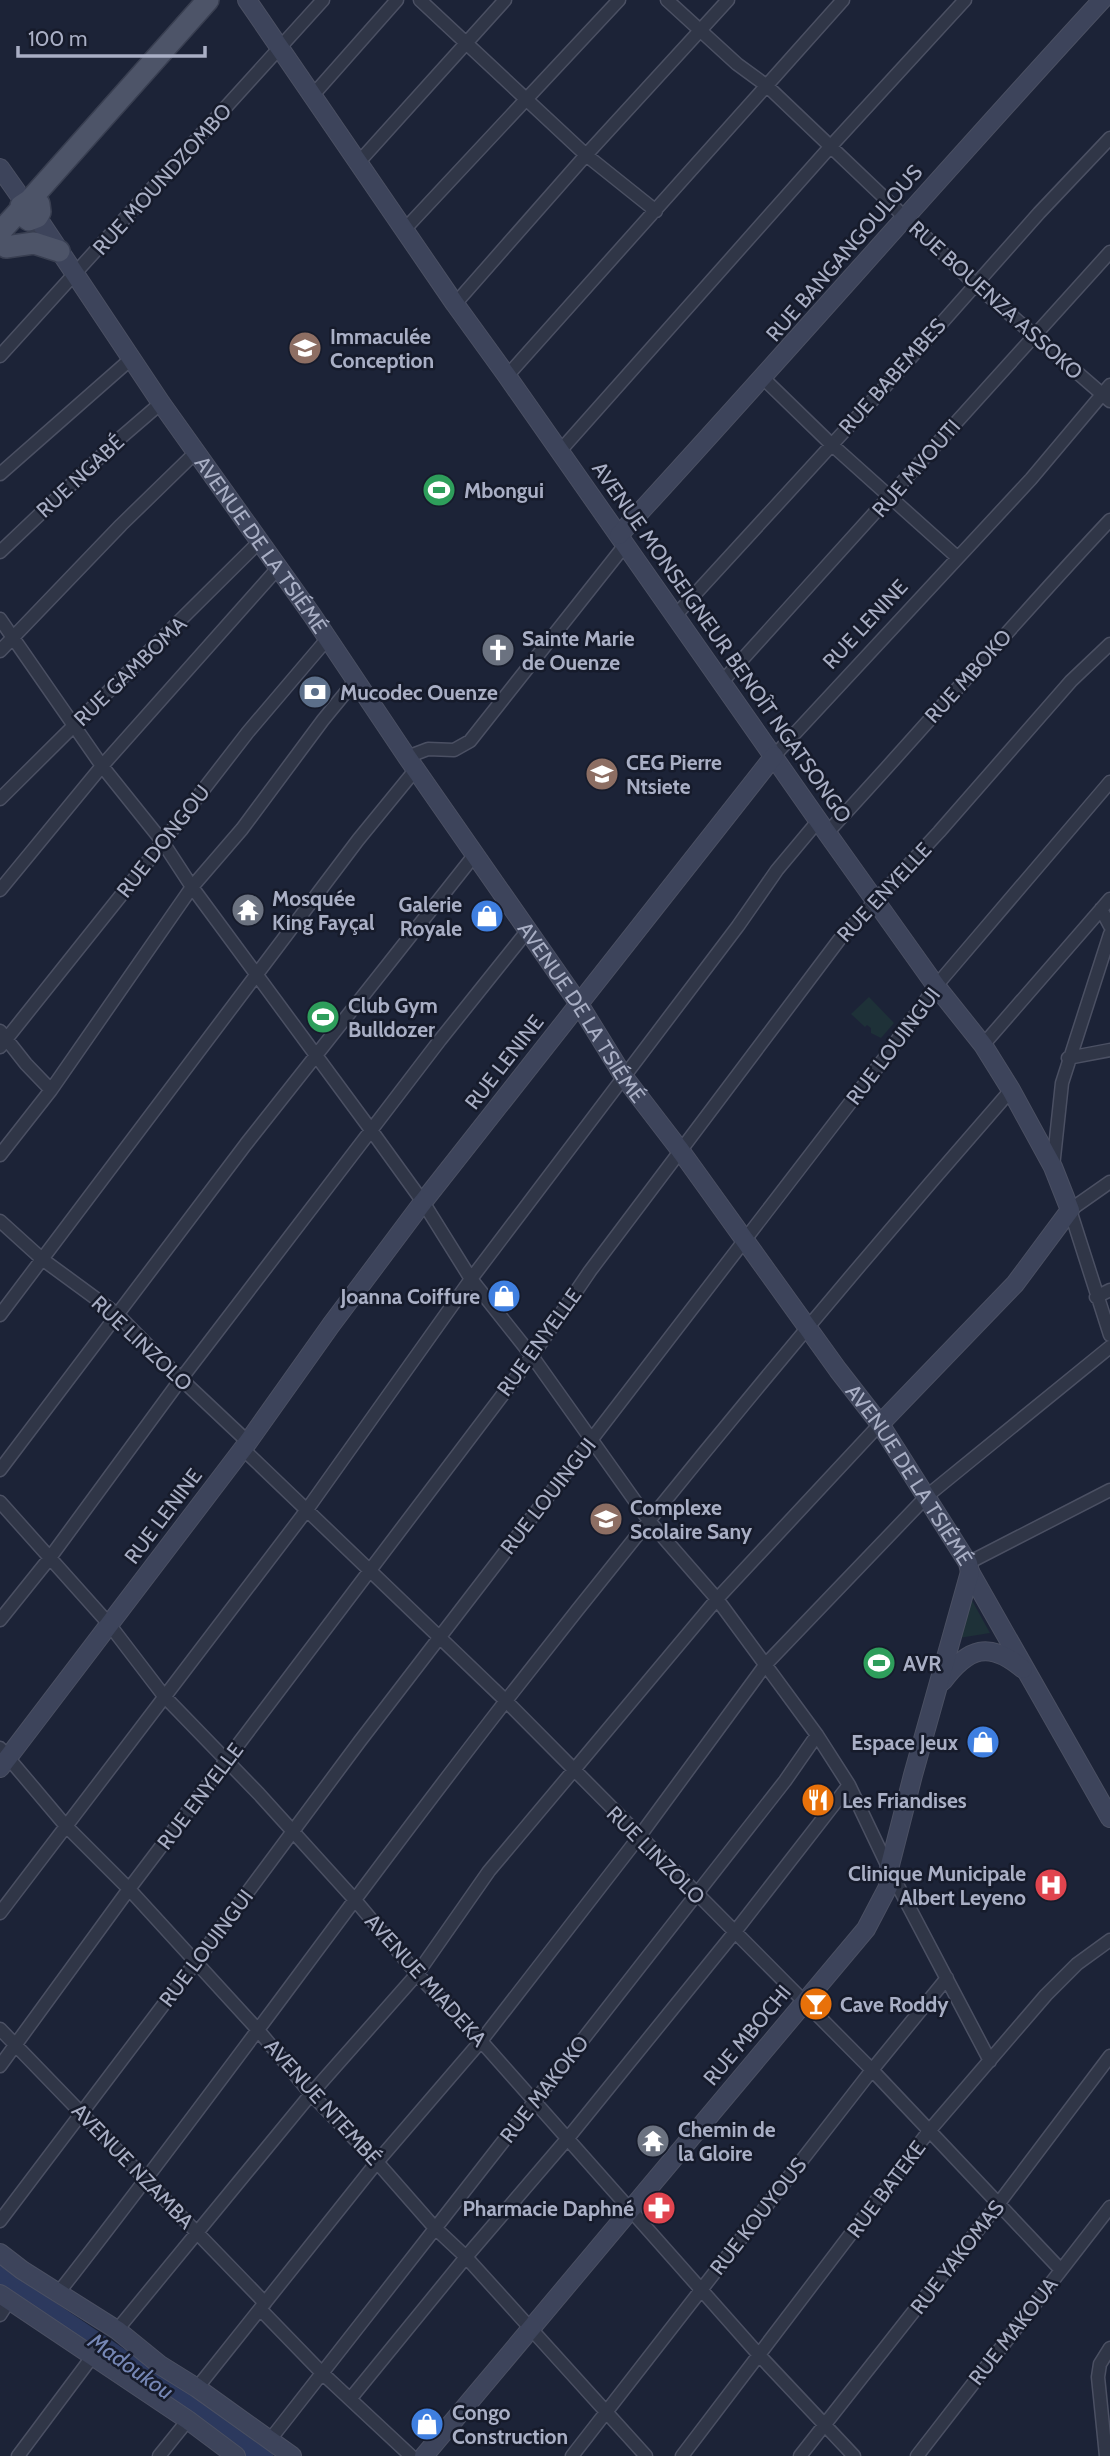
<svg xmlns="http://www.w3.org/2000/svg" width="1110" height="2456" font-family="Cabin,sans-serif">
  <rect width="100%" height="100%" fill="#1c2337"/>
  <path fill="#1e3138" d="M 869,997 L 894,1023 L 881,1038 L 871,1033 L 871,1028 L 867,1025 L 865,1027 L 851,1014 Z
    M 969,1595 L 990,1633 L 959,1638 Z"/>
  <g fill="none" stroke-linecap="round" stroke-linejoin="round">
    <path stroke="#2c395e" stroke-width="23" d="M 0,2275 L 40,2306 L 262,2456"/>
    <defs>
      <path id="street" d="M 420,0 L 586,155 L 656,211
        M 667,0 L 737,64 L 767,86 L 975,284 L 1110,401
        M 313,95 L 397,0
        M 358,163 L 505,0
        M 405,229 L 619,0
        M 455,304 L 586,155 L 728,0
        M 0,356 L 323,0
        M 507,376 L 843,0
        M 763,378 L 831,444 L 957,557
        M 560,451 L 831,146 L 965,0
        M 0,474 L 132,358
        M 0,552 L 118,440 L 161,403
        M 675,616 L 892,379 L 1039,213 L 1110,138
        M 0,619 L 102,766 L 162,841 L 192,887 L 371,1130 L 423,1202 L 471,1279 L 532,1356 L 650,1522 L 717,1599 L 817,1735 L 849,1785 L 889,1869 L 990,2061
        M 0,651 L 121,525 L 196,452
        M 721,683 L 1110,252
        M 774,756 L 1031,479 L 1110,385
        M 407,757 L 428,749 L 454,750 L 470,741 L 625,545
        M 0,799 L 259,542
        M 827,833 C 923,730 1013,623 1110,520
        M 0,890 L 102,766 L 278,568
        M 1101,909 L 1110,926
        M 0,1031 L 26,1064 L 51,1090
        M 983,1045 L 1110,899
        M 0,1047 L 142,869 L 248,732 L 328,638
        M 1068,1058 L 1110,1050
        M 0,1155 L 51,1090 L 192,887 L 242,829 L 323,720 L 355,681
        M 1053,1167 L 1062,1083 L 1110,934
        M 1110,1182 L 1070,1210 L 1110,1335
        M 0,1221 L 42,1259 L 117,1314 L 181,1379 L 248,1442
        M 1096,1297 L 1110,1290
        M 0,1315 L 358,840 L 416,769
        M 243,1449 L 506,1701 L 872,2070 L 1060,2269
        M 0,1470 L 246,1144 L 476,853
        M 0,1502 L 109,1624 L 164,1696 L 259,1794 L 355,1900 L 417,1974 L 481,2041 L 759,2355 L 854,2456
        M 968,1563 L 1110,1490
        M 0,1620 L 49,1559 L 181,1379 L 440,1040 L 528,930
        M 0,1748 L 65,1825 L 129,1889 L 258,2030 L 311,2094 L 377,2162 L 434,2227 L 466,2257 L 646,2456
        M 0,1913 L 306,1511 L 471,1279 L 738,926 L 777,870 L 818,821
        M 0,2029 L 265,2303
        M 0,2066 L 129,1889 L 532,1356 L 590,1271 L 839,940 L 939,832 L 1071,681 L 1110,644
        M 0,2221 L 195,1963 L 360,1741 L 883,1060 L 936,986 L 1110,782
        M 59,2292 C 211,2098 354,1896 505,1702 C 668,1493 837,1289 1011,1090
        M 260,2309 L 322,2373 L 411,2456
        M 0,2315 L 9,2301
        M 117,2330 L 311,2094 L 417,1974 L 489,1871 L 573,1771 L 717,1599 L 880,1424
        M 197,2388 L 377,2162 L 481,2041 L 639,1837 L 766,1664 L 927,1496 L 1110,1347
        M 351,2398 L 466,2257 L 568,2138 L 734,1933 L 849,1785
        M 269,2441 L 785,1781 L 817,1735
        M 18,2456 L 92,2357
        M 159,2456 L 188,2420
        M 572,2456 L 872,2070 L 947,1978
        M 682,2456 L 929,2131 L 1046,1995 L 1077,1964 L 1110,1940
        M 800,2456 L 999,2203 L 1110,2056
        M 917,2456 L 1110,2207
        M 1106,2456 L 1098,2377 L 1100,2364 L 1110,2348"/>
      <g id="secondary">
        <path d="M 247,0 L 455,304 L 507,376 L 827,833 L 936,986 L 983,1045 L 1011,1090 L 1053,1167 L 1070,1210 L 1015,1284 L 880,1424"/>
        <path d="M 0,168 L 24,202"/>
        <path id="s1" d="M 37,217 L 161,403 L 312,615 L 407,757 L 579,1004 L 624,1077 L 680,1150 L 838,1370 L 880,1424 L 968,1563 L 970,1572 L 1110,1818"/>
        <path d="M 619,535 C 782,358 939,177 1102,0"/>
        <path d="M 943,1681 C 968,1648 989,1640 1023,1669"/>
        <path d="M 0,1768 L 248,1442 L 331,1325 L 423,1202 L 774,756"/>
        <path d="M 0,2253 L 22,2270 L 117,2330 L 160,2365 L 197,2388 L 292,2456"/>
        <path d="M 0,2294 L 188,2420 L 236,2456"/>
        <path d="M 424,2456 L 866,1929 L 888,1887 L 889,1869 L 913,1775 L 970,1572"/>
      </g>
      <path id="primary" d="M 30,200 L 39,204 L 40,212 L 37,217 L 29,220 L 21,214 L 21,206 L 30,200 L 208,0
        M 0,232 L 20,210
        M 6,247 L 34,243 L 59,251"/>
    </defs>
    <use href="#street" stroke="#4b5063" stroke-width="15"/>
    <use href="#secondary" stroke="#4b5063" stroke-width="20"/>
    <use href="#primary" stroke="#393f51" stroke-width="24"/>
    <use href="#street" stroke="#303647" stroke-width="12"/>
    <use href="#secondary" stroke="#3d445b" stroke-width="18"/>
    <use href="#primary" stroke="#4d5468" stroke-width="21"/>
  </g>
  <defs>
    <symbol id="school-disc" viewBox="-11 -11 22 22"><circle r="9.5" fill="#8d6e63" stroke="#161b2b"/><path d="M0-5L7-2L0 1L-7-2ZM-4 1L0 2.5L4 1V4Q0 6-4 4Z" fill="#fff"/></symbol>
    <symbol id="stadium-disc" viewBox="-11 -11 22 22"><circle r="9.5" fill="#2e9e5b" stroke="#161b2b"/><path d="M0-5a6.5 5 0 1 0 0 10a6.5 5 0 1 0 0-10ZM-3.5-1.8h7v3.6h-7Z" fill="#fff"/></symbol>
    <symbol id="church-disc" viewBox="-11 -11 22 22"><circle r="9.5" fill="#6b7280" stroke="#161b2b"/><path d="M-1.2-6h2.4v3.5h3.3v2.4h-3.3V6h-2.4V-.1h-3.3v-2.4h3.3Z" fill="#fff"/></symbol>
    <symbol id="bank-disc" viewBox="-11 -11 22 22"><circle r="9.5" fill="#5c6f8a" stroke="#161b2b"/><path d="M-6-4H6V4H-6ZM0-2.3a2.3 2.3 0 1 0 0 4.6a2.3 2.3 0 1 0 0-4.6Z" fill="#fff"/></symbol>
    <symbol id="temple-disc" viewBox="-11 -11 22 22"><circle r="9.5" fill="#6b7280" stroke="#161b2b"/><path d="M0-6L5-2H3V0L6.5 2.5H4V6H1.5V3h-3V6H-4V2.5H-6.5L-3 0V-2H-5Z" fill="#fff"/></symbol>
    <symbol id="shop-disc" viewBox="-11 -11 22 22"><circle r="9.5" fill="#3f7fe0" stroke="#161b2b"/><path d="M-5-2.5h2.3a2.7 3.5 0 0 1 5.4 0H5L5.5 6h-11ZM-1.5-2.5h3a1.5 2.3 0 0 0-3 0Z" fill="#fff"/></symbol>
    <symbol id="restaurant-disc" viewBox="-11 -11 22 22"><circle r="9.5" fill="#e8710a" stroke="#161b2b"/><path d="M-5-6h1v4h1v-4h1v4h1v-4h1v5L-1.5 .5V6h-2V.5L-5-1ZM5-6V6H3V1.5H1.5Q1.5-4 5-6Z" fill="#fff"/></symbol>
    <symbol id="hospital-disc" viewBox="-11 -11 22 22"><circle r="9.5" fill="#e0444e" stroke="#161b2b"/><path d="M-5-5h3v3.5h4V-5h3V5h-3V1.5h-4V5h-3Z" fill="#fff"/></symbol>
    <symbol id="bar-disc" viewBox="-11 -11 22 22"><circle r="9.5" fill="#e8710a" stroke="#161b2b"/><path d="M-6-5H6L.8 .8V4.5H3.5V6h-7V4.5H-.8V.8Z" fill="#fff"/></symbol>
    <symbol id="pharmacy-disc" viewBox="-11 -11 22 22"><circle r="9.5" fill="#e0444e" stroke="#161b2b"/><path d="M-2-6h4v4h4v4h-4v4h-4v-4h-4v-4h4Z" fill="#fff"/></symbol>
  </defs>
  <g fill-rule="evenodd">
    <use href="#school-disc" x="286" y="329" width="38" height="38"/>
    <use href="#stadium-disc" x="420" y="471" width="38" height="38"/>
    <use href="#church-disc" x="479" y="631" width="38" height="38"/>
    <use href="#bank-disc" x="296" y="673" width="38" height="38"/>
    <use href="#school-disc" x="583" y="755" width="38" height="38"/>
    <use href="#temple-disc" x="229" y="891" width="38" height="38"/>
    <use href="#shop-disc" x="468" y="897" width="38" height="38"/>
    <use href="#stadium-disc" x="304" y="998" width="38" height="38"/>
    <use href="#shop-disc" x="485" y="1277" width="38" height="38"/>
    <use href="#school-disc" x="587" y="1500" width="38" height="38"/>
    <use href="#stadium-disc" x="860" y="1644" width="38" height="38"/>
    <use href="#shop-disc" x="964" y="1723" width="38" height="38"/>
    <use href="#restaurant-disc" x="799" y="1781" width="38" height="38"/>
    <use href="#hospital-disc" x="1032" y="1866" width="38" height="38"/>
    <use href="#bar-disc" x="797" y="1985" width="38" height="38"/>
    <use href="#temple-disc" x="634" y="2122" width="38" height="38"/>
    <use href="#pharmacy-disc" x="640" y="2189" width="38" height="38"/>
    <use href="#shop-disc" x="408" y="2405" width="38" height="38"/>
  </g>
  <g text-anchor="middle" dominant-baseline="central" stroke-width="5" stroke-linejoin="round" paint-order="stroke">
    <g font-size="21" fill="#a9afc5" stroke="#161b2b">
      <text transform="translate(162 179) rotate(-48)">RUE MOUNDZOMBO</text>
      <text transform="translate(844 253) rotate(-49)">RUE BANGANGOULOUS</text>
      <text transform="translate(996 300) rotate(42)">RUE BOUENZA ASSOKO</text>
      <text transform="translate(892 376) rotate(-48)">RUE BABEMBES</text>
      <text transform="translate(916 468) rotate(-49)">RUE MVOUTI</text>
      <text transform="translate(80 476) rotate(-43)">RUE NGABÉ</text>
      <text stroke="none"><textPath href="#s1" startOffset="397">AVENUE DE LA TSIÉMÉ</textPath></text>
      <text transform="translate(865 624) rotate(-47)">RUE LENINE</text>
      <text transform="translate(722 642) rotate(55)">AVENUE MONSEIGNEUR BENOÎT NGATSONGO</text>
      <text transform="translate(130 671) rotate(-44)">RUE GAMBOMA</text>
      <text transform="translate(968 676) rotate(-48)">RUE MBOKO</text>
      <text transform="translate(163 841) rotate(-52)">RUE DONGOU</text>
      <text transform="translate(884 892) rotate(-47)">RUE ENYELLE</text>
      <text stroke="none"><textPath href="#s1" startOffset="964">AVENUE DE LA TSIÉMÉ</textPath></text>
      <text transform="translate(893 1046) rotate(-53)">RUE LOUINGUI</text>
      <text transform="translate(504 1062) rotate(-52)">RUE LENINE</text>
      <text transform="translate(539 1342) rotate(-54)">RUE ENYELLE</text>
      <text transform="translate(142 1343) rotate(43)">RUE LINZOLO</text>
      <text stroke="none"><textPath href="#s1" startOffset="1531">AVENUE DE LA TSIÉMÉ</textPath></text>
      <text transform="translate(548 1496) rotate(-52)">RUE LOUINGUI</text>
      <text transform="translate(163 1516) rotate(-53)">RUE LENINE</text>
      <text transform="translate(200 1796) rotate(-53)">RUE ENYELLE</text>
      <text transform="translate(656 1855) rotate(45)">RUE LINZOLO</text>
      <text transform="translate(206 1948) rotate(-53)">RUE LOUINGUI</text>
      <text transform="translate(426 1980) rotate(48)">AVENUE MIADEKA</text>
      <text transform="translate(747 2035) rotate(-50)">RUE MBOCHI</text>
      <text transform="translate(544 2089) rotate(-52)">RUE MAKOKO</text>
      <text transform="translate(323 2102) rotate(48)">AVENUE NTEMBÉ</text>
      <text transform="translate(133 2166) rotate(46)">AVENUE NZAMBA</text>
      <text transform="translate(886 2189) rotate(-53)">RUE BATEKE</text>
      <text transform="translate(758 2216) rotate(-52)">RUE KOUYOUS</text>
      <text transform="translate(957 2257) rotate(-52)">RUE YAKOMAS</text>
      <text transform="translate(1013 2331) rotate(-52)">RUE MAKOUA</text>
    </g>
    <g font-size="21" font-weight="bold" fill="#a9afc5" stroke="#161b2b" text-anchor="start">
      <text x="330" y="336">Immaculée<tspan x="330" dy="24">Conception</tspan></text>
      <text x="464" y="490">Mbongui</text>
      <text x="522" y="638">Sainte Marie<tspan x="522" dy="24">de Ouenze</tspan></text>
      <text x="340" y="692">Mucodec Ouenze</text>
      <text x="626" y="762">CEG Pierre<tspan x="626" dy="24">Ntsiete</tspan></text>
      <text x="272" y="898">Mosquée<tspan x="272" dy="24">King Fayçal</tspan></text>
      <text x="462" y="904" text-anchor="end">Galerie<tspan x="462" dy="24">Royale</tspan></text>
      <text x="348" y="1005">Club Gym<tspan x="348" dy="24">Bulldozer</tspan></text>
      <text x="480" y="1296" text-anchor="end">Joanna Coiffure</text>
      <text x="630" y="1507">Complexe<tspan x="630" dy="24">Scolaire Sany</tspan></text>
      <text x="903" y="1663">AVR</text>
      <text x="958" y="1742" text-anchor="end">Espace Jeux</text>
      <text x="842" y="1800">Les Friandises</text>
      <text x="1026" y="1873" text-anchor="end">Clinique Municipale<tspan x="1026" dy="24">Albert Leyeno</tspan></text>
      <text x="840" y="2004">Cave Roddy</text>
      <text x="678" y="2129">Chemin de<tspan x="678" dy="24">la Gloire</tspan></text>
      <text x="634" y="2208" text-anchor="end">Pharmacie Daphné</text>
      <text x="452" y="2412">Congo<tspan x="452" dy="24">Construction</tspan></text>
    </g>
    <g font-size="23" font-style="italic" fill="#7687b5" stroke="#161b2b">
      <text transform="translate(131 2366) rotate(35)">Madoukou</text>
    </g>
  </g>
  <path d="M18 46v10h187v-10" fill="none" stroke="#a9afc5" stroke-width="3.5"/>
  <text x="28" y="46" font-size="21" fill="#a9afc5" stroke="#161b2b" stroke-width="5" paint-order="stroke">100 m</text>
</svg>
